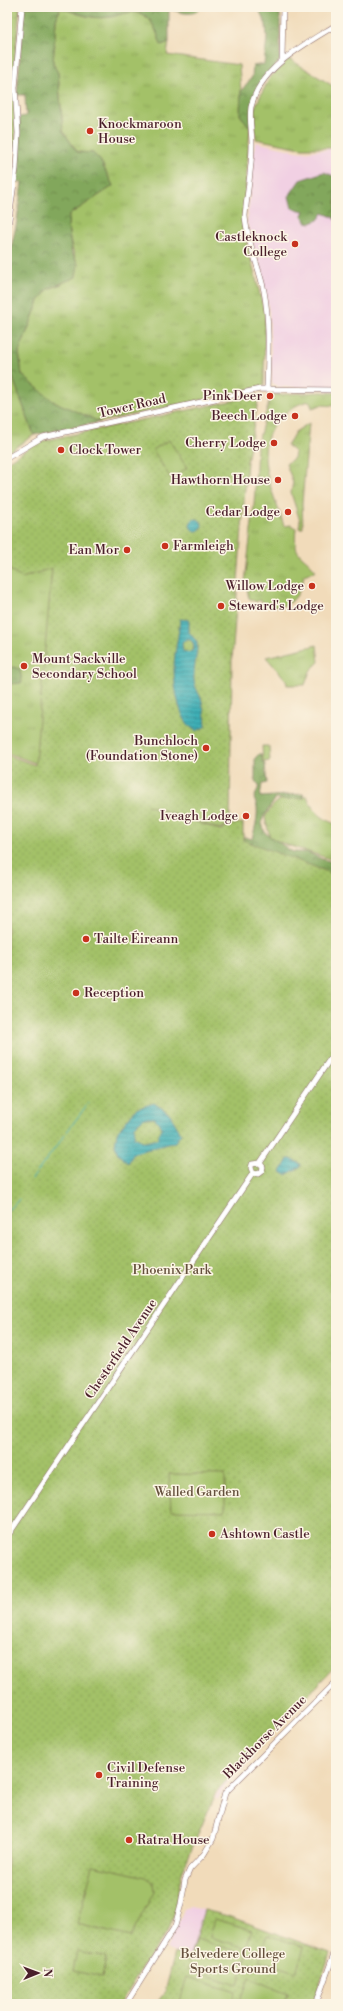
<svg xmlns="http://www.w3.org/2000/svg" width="343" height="2011" font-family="'Libre Bodoni',serif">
  <defs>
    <pattern id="grass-tufts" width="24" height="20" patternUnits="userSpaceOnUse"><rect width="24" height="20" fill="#a3c168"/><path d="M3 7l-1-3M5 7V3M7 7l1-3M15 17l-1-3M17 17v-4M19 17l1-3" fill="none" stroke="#8ea55a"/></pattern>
    <pattern id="forest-crowns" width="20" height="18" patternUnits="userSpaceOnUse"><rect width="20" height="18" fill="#82a75c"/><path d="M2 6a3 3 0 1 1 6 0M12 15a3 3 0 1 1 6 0" fill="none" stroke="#6c874c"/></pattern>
    <pattern id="park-dots" width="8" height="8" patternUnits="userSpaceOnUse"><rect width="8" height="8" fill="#a3c168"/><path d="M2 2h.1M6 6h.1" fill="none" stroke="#8ea55a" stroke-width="1.8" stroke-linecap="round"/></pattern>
    <pattern id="water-rules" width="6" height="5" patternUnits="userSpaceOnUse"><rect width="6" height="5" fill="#3eafb6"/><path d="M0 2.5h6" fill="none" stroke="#368e94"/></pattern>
  </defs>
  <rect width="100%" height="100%" fill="#fcf5e5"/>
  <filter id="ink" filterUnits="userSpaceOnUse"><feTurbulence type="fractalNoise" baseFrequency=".025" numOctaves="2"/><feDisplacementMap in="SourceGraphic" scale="8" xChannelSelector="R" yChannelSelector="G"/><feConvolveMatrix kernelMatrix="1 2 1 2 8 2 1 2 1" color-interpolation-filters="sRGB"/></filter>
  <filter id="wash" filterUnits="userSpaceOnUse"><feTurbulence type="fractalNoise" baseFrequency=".012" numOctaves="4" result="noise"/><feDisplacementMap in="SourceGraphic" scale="16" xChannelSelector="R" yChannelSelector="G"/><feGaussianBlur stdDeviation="0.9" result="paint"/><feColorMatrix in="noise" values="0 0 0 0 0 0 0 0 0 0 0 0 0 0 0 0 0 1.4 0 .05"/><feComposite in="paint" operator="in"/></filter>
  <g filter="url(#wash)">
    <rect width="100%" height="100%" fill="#f1dbba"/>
    <path fill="#f1d0e3" d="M 255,142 L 301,152 L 332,149 L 336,151 L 336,387 L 280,387 L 272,383 L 269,312 L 260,265 L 247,223 Z
      M 250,1755 L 254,1758 L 226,1785 L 218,1800 L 215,1798 L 222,1784 Z
      M 189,1907 L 204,1910 L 189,1959 L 166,1949 L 184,1910 Z"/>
    <path fill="url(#grass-tufts)" stroke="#76704a" d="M 7,7 L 20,7 L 14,70 L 16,148 L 12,146 L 7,120 Z
      M 60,7 C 74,13 93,20 109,17 C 113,17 117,15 121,14 C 148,7 154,23 161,45 L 169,42 L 167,55 L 239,65 L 241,91 L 240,115 L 250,127 L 243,228 L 265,314 L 264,386 L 100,422 L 53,402 L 22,375 L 19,352 L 39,301 L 48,289 L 62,284 L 78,264 C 71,249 67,232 69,215 L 113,186 L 100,160 L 93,153 L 77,152 L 63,131 L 58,73 L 53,64 L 56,20 Z
      M 288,59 L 293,61 L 336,88 L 336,148 L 301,148 L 256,139 L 254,109 L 269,79 Z
      M 11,373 L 34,435 L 10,451 L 7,448 L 7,376 Z
      M 321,392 L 336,393 L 336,406 L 321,405 L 312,408 L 310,401 C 299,403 291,408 283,415 C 248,446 273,490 284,526 L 291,525 L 296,528 C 293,560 302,551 316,571 L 304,575 C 300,601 284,615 259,600 L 256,602 L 249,598 L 245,582 L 254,505 L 257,446 L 269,401 L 273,395 Z
      M 309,423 L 302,503 L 303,528 L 299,528 L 300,521 L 291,493 L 293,482 L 286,464 L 294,458 L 295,452 L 287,446 L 295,432 Z
      M 52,567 L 38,764 L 7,753 L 7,568 L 22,578 Z
      M 317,645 L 319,662 L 310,671 L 305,685 L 287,685 L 286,680 L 266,657 Z
      M 307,796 C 313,811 321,818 335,824 L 331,853 L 336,858 L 336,861 L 287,845 L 270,838 L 265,817 C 279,795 282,799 307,796 Z"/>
    <path fill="url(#forest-crowns)" stroke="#666344" d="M 24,7 L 202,7 C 193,18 180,12 169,9 L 169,42 L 161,45 C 154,23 148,7 121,14 C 117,15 113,17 109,17 C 92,20 75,12 60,8 L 56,20 L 53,64 L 58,73 L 63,131 L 77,152 L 93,153 L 100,160 L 113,186 L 69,215 L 68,227 L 72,253 L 78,264 L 76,277 L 48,289 L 39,301 L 19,352 L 22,375 L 53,401 L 100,422 L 34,435 L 11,373 L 7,376 L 7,266 L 17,221 L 22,182 L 17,182 L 19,117 L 26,116 L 25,95 L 17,95 Z
      M 258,7 L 280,7 L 280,60 L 256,91 L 250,127 L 240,115 L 241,91 L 252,77 L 253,66 L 264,64 L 267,37 L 266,25 Z
      M 324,172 L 336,177 L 336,221 L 333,217 L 323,213 L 318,220 L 311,223 L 306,222 L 302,215 L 304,211 L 292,208 L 289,196 L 300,180 Z
      M 13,667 L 20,669 L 22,683 L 7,684 L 7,669 Z
      M 260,753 L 265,765 L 267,783 L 262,784 L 260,797 L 303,794 L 305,798 C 295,797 285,802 276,798 L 263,818 L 262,823 L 265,833 L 293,852 L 307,852 L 322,859 L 336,863 L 336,901 L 243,840 L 244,837 L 252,839 C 255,827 261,809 254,799 L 259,786 L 255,781 L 255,758 Z"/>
    <path fill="url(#park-dots)" stroke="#76704a" d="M 259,395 L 247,462 L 232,660 L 230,824 L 219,829 L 147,805 L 220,830 L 232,824 L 243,823 L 243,840 L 336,875 L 336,1665 L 216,1792 L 182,1872 L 174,1914 L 169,1930 L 144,1964 L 120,2004 L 7,2004 L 7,755 L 35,765 L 52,568 L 22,578 L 7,568 L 7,462 L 38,442 Z
      M 204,1910 L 228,1916 L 330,1953 L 313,2004 L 156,2004 L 165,1992 L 175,1953 L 189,1959 Z"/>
    <path fill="#a3c168" stroke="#76704a" d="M 169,440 L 187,468 L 171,479 L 153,450 Z
      M 262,746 L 269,746 L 270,761 L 263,762 Z
      M 169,1474 L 225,1475 L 225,1511 L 171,1510 Z
      M 93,1865 L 146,1877 L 153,1882 L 154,1892 L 130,1937 L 77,1924 Z
      M 215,1919 L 252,1930 L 246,1948 L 210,1937 Z
      M 268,1935 L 304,1947 L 296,1972 L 259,1960 Z
      M 196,1939 L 247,1954 L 238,1985 L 187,1969 Z
      M 77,1951 L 106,1957 L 102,1977 L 73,1971 Z
      M 187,1977 L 236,1992 L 232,2004 L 179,2004 Z
      M 249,1978 L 288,1993 L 284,2004 L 252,2004 L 241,2000 Z"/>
    <path fill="url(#water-rules)" stroke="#446770" fill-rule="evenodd" d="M 7,120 L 12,146 L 7,191 Z
      M190 525a6 6 0 1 1 12 0a6 6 0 1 1-12 0Z
      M 180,619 L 189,620 L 189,632 L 197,642 C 198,655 193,667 194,680 C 195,689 200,694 202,701 C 203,709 206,717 206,726 L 197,731 C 179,725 174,686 174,669 C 174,652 179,636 180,619 ZM 186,640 L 191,640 L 194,645 L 193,650 L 188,653 L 183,651 L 182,643 Z
      M 154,1103 L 170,1114 L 181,1134 L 175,1142 L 134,1153 L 128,1163 L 118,1154 L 115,1145 L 117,1132 L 136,1109 ZM 144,1118 L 155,1118 L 162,1128 L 157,1139 L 145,1142 L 134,1137 L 135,1126 Z
      M 288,1159 L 291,1159 L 301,1164 L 300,1167 L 286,1175 L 281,1172 Z"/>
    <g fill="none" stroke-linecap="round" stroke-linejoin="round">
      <path stroke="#3eafb6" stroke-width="1" d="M 32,1179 L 89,1102
        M 7,1210 L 14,1205 L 19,1199"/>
    </g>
  </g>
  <g filter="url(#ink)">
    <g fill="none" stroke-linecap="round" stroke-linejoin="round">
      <defs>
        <path id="secondary" d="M 282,60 L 283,7
          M 7,234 L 16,169 L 18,133 L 15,88 L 22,7
          M 267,389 C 268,356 270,323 264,291 C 259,266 247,242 245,216 C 247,192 252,168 252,144 C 252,132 249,120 251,107 C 260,67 304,45 336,25
          M 7,458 L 43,437 L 260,389 L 336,390
          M 260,1163 L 336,1050
          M 253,1173 L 258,1174 L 262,1171 L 263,1167 L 260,1163
          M 253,1173 L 251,1168 L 252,1164 L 260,1163
          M 7,1537 L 253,1173
          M 126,2004 L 175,1926 L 181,1904 L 185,1880 L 190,1869 L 204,1854 L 213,1839 L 225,1793 L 336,1682
          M 316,2004 L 336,1948"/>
      </defs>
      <use href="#secondary" stroke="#84615d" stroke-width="6"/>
      <use href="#secondary" stroke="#fff" stroke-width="5"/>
    </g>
  </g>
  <g fill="#c8321e" stroke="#fcf5e5" stroke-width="1.5">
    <circle cx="90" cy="131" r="4"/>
    <circle cx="295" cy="244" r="4"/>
    <circle cx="270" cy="396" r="4"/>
    <circle cx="295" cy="416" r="4"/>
    <circle cx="274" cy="443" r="4"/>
    <circle cx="61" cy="450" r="4"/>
    <circle cx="278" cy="480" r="4"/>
    <circle cx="288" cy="512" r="4"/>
    <circle cx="165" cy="546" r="4"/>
    <circle cx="127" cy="550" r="4"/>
    <circle cx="312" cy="586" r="4"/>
    <circle cx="221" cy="606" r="4"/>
    <circle cx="24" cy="666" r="4"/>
    <circle cx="206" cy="748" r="4"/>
    <circle cx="246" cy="816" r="4"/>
    <circle cx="86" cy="939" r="4"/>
    <circle cx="76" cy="993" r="4"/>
    <circle cx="212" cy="1534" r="4"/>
    <circle cx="99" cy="1775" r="4"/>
    <circle cx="129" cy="1840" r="4"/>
  </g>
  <g text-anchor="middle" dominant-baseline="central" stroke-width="3" stroke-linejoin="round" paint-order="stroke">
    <g font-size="13" fill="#4a1f2b" stroke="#fcf5e5" text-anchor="start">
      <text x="98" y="124">Knockmaroon<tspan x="98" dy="15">House</tspan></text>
      <text x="287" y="237" text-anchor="end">Castleknock<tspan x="287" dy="15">College</tspan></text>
      <text x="262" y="396" text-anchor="end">Pink Deer</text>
      <text x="287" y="416" text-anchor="end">Beech Lodge</text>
      <text x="266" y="443" text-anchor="end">Cherry Lodge</text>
      <text x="69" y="450">Clock Tower</text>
      <text x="270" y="480" text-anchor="end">Hawthorn House</text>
      <text x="280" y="512" text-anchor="end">Cedar Lodge</text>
      <text x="173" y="546">Farmleigh</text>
      <text x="119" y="550" text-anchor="end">Ean Mor</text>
      <text x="304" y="586" text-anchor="end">Willow Lodge</text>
      <text x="229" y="606">Steward's Lodge</text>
      <text x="32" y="659">Mount Sackville<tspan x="32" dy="15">Secondary School</tspan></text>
      <text x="198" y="741" text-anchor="end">Bunchloch<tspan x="198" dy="15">(Foundation Stone)</tspan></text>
      <text x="238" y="816" text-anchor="end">Iveagh Lodge</text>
      <text x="94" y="939">Tailte Éireann</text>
      <text x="84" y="993">Reception</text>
      <text x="220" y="1534">Ashtown Castle</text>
      <text x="107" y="1768">Civil Defense<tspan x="107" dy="15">Training</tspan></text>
      <text x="137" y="1840">Ratra House</text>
    </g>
    <g font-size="13" fill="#4a1f2b" stroke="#fcf5e5">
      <text transform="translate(132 406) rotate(-13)">Tower Road</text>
      <text transform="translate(121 1349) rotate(-56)">Chesterfield Avenue</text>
      <text transform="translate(265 1737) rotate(-45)">Blackhorse Avenue</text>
    </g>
    <g font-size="13" fill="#65503d" stroke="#fcf5e5">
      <text x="172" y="1270">Phoenix Park</text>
      <text x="197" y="1492">Walled Garden</text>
      <text x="233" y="1954">Belvedere College<tspan x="233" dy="15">Sports Ground</tspan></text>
    </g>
  </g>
  <rect width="343" height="2011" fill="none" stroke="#fcf5e5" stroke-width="24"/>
  <g transform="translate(38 1973) rotate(89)" stroke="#fcf5e5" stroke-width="3" paint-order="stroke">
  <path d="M0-3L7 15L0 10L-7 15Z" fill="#4a1f2b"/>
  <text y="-6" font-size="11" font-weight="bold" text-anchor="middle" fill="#4a1f2b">N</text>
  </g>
</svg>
